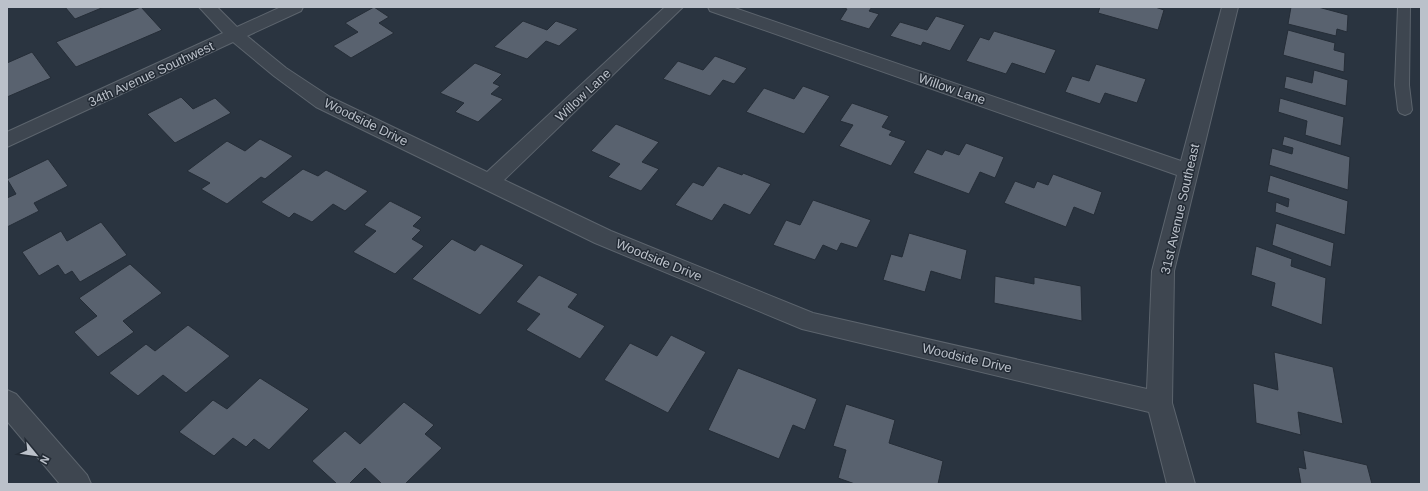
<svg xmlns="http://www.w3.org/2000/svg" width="1428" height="491" font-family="Arial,sans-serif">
  <rect width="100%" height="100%" fill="#2a3440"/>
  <path fill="#59626f" stroke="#252d37" d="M 65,7 L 104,7 L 75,19 Z
    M 141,7 L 162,30 L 76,67 L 56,42 Z
    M 374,7 L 389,17 L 379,23 L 394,33 L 351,58 L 333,46 L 358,32 L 345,23 Z
    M 840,7 L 872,7 L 869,11 L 879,14 L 869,29 L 840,20 L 847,9 Z
    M 1100,7 L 1155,7 L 1164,10 L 1158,30 L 1098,13 Z
    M 1291,7 L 1318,7 L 1348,15 L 1347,32 L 1337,29 L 1336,36 L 1288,24 Z
    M 936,16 L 965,25 L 950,51 L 923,42 L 921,46 L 890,36 L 900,22 L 927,30 Z
    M 523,21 L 547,30 L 556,21 L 578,29 L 559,46 L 546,41 L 527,59 L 494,47 Z
    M 1288,30 L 1335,43 L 1334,50 L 1345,53 L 1344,72 L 1283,55 Z
    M 994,31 L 1056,50 L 1045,74 L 1012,63 L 1006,74 L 966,61 L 980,37 L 989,40 Z
    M 32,52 L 51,78 L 7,97 L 7,63 Z
    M 715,56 L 747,68 L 734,84 L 723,80 L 710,96 L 663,79 L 678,61 L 703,70 Z
    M 475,63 L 502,74 L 493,83 L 500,86 L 491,94 L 503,99 L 478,122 L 455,112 L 464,103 L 440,93 Z
    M 1096,64 L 1146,79 L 1137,103 L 1105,93 L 1100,104 L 1065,92 L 1072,76 L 1089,81 Z
    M 1314,70 L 1348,80 L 1346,106 L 1284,88 L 1286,76 L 1312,83 Z
    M 803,86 L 830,96 L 804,134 L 746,112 L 764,88 L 794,99 Z
    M 181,97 L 193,109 L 215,98 L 231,113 L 175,143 L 147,114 Z
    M 1280,98 L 1344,117 L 1341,146 L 1305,135 L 1307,121 L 1278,112 Z
    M 852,103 L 889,116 L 882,127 L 892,131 L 889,135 L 906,141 L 891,166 L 839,146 L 853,125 L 840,121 Z
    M 616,124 L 659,142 L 642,162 L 659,169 L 641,191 L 608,177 L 620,164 L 591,151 Z
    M 1284,136 L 1350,157 L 1348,190 L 1269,165 L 1272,148 L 1292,154 L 1293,148 L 1282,145 Z
    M 260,139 L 293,156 L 265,179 L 261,177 L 227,204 L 201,189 L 210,183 L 187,171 L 227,141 L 245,151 Z
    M 966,143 L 1004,157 L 995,178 L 980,172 L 969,194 L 913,173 L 927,149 L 942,155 L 945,150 L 959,155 Z
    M 48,159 L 68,186 L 34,203 L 39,211 L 7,227 L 7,198 L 16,194 L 7,179 Z
    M 718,166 L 742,175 L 743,173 L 771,184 L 750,215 L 724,204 L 712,221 L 675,205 L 693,182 L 703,186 Z
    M 303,169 L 318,176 L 326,170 L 368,191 L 345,211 L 333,204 L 312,222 L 294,213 L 289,218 L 261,202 Z
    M 1053,174 L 1102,192 L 1094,215 L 1074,207 L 1066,227 L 1004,203 L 1015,181 L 1034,188 L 1037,181 L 1048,185 Z
    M 1270,175 L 1348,201 L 1345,235 L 1275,212 L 1276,202 L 1288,207 L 1289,199 L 1267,192 Z
    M 813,200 L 871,220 L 857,248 L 841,243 L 837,251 L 823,245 L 815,260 L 773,245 L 786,220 L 800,225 Z
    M 390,201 L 422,217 L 413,226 L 421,230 L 412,239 L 424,246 L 395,274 L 353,252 L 376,231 L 364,225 Z
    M 101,222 L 127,255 L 80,282 L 72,271 L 65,275 L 58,265 L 39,276 L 22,252 L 61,231 L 67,241 Z
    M 1276,223 L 1334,243 L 1331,267 L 1272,245 Z
    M 909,233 L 967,250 L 961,280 L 931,271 L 925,292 L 883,280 L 891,254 L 902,257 Z
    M 452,239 L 475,251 L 481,244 L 524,265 L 480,315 L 412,279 Z
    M 1256,246 L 1292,259 L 1291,266 L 1326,278 L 1322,325 L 1271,306 L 1275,283 L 1251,275 Z
    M 130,264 L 162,293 L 123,321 L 134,332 L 98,357 L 74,332 L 97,316 L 79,298 Z
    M 539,275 L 578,294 L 568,307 L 605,326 L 580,359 L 526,330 L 540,314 L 516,302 Z
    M 995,276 L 1034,284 L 1034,277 L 1081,286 L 1082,321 L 994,303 Z
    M 188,325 L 230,356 L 186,393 L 163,375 L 138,396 L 109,373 L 146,344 L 155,351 Z
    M 671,335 L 706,352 L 668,413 L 604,380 L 630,343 L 657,356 Z
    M 1274,352 L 1333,367 L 1343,424 L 1298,412 L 1301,435 L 1256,423 L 1253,383 L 1278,390 Z
    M 738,368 L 817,399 L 805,430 L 793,425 L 779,459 L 708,430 Z
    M 260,378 L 309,409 L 269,450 L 254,439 L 246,447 L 233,438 L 214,456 L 179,432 L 213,400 L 227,409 Z
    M 404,402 L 434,425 L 425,434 L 442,448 L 405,484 L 382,484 L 365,468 L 349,484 L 337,484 L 312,461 L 345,431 L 360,444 Z
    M 846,404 L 895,420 L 889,443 L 943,461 L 938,484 L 855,484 L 838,478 L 846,450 L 833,446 Z
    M 1303,450 L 1367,465 L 1372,484 L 1301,484 L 1298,467 L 1306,469 Z"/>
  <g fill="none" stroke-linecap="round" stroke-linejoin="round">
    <defs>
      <path id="service" d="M 1398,7 L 1410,7 L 1409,85 L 1412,110 L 1410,113 L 1405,115 L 1400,113 L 1398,110 L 1395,85 Z"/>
      <path id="minor" d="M 199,7 L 217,7 L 237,27 L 281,7 L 303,7 L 301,11 L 247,36 L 286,68 L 330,97 L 487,172 L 665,7 L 683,7 L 504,180 L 611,231 L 813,313 L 1147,389 L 1152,271 L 1177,175 L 710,11 L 708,7 L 732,7 L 1181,161 L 1222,7 L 1238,7 L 1174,271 L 1172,403 L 1195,484 L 1167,484 L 1149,412 L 802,329 L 595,243 L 316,107 L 274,76 L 233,42 L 7,147 L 7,132 L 223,33 Z
        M 7,390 L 16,394 L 87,475 L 91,484 L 60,484 L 7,421 Z"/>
    </defs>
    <use href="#service" stroke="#5c646d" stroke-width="2"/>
    <use href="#minor" stroke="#5c646d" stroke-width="2"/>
    <use href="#service" fill="#3e4650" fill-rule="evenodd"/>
    <use href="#minor" fill="#3e4650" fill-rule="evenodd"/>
  </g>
  <g text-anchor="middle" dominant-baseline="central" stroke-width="3" stroke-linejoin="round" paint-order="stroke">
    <g font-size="13" fill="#bbc1ca" stroke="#232b35">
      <text transform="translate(151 74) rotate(-25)">34th Avenue Southwest</text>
      <text transform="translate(952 89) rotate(19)">Willow Lane</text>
      <text transform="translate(583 95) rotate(-43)">Willow Lane</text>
      <text transform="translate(366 122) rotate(26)">Woodside Drive</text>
      <text transform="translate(1180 209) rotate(-77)">31st Avenue Southeast</text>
      <text transform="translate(659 260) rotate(22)">Woodside Drive</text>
      <text transform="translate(967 358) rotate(13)">Woodside Drive</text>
    </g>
  </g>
  <rect width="1428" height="491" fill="none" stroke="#bbc1ca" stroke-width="16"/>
  <g transform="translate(36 455) rotate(119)" stroke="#232b35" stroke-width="3" paint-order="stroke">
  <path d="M0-3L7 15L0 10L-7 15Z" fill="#bbc1ca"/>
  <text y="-6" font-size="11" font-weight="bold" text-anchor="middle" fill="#bbc1ca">N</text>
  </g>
</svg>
